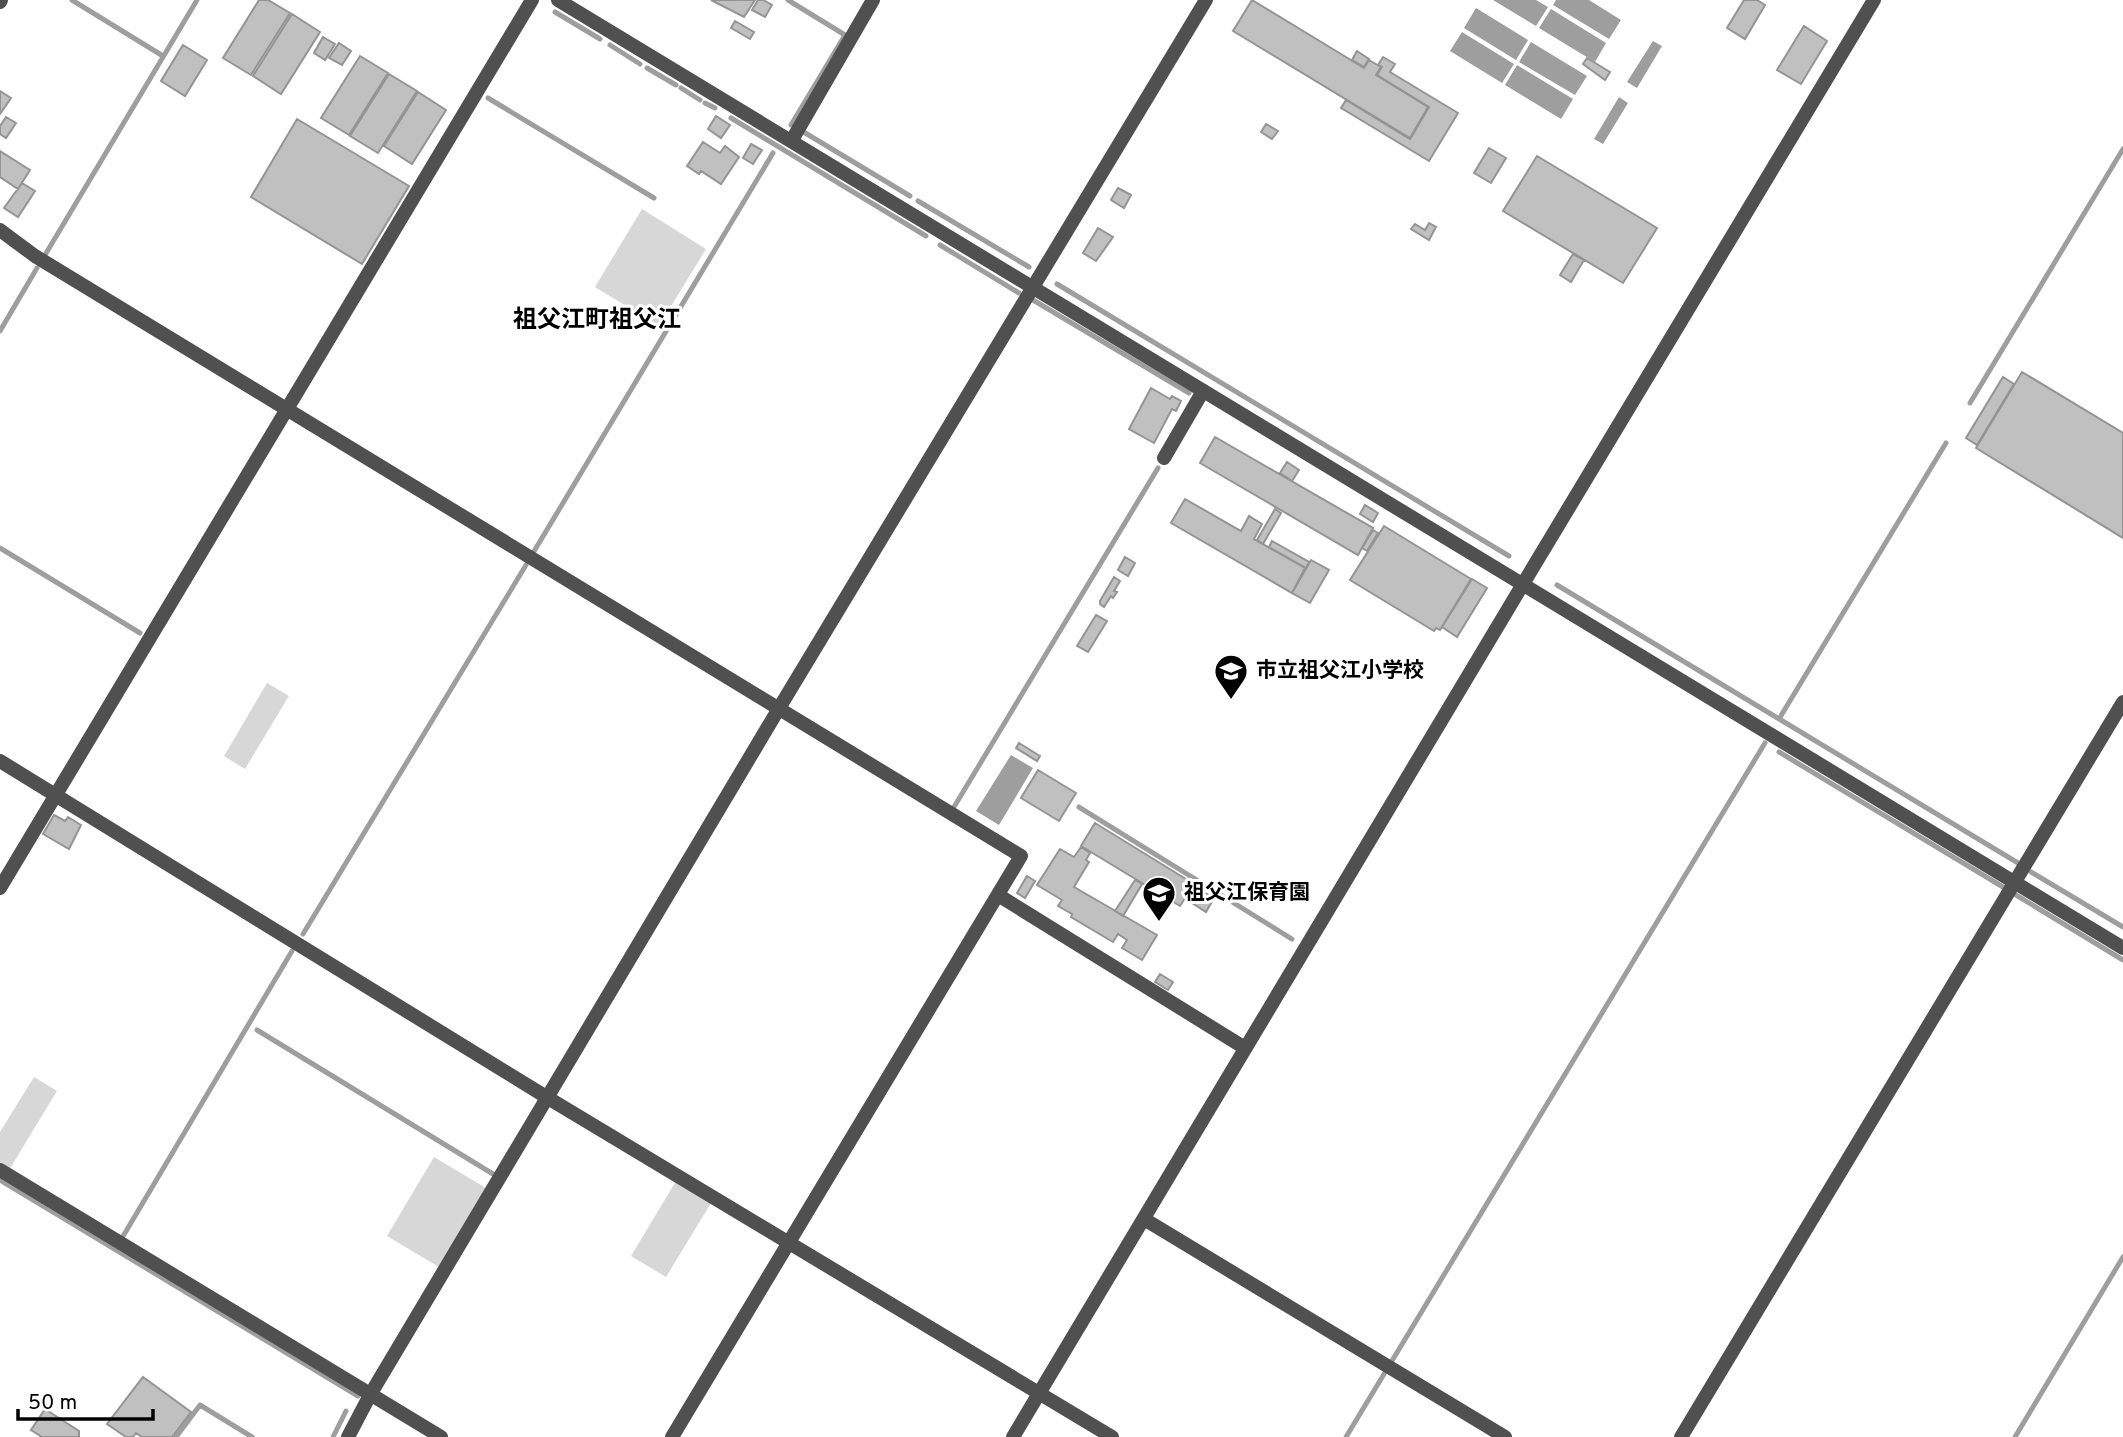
<svg xmlns="http://www.w3.org/2000/svg" width="2123" height="1437" font-family="Overpass,'Noto Sans JP',sans-serif">
  <rect width="100%" height="100%" fill="#fff"/>
  <path fill="#d7d7d7" d="M 642,209 L 706,249 L 659,326 L 595,287 Z
    M 267,683 L 289,696 L 245,769 L 224,756 Z
    M 34,1077 L 57,1091 L 9,1170 L 0,1165 L 0,1132 Z
    M 434,1157 L 486,1188 L 439,1267 L 387,1236 Z
    M 676,1181 L 711,1203 L 666,1277 L 631,1256 Z"/>
  <path fill="#9e9e9e" d="M 1493,0 L 1536,0 L 1548,7 L 1536,26 Z
    M 1556,0 L 1589,0 L 1621,20 L 1609,39 L 1553,5 Z
    M 1476,8 L 1528,40 L 1516,60 L 1464,28 Z
    M 1551,9 L 1606,43 L 1595,62 L 1539,28 Z
    M 1462,32 L 1514,64 L 1502,83 L 1450,51 Z
    M 1653,41 L 1662,46 L 1637,88 L 1627,82 Z
    M 1531,42 L 1587,76 L 1575,95 L 1519,62 Z
    M 1517,65 L 1573,99 L 1561,119 L 1505,85 Z
    M 1619,97 L 1628,103 L 1603,144 L 1594,139 Z
    M 1011,755 L 1033,768 L 999,825 L 976,811 Z"/>
  <g fill="none" stroke-linecap="round" stroke-linejoin="round">
    <path stroke="#9e9e9e" stroke-width="5" d="M 72,0 L 163,56
      M 788,0 L 845,35 L 791,125 L 794,126
      M 555,12 L 600,39
      M 610,45 L 640,64
      M 647,68 L 676,85
      M 681,88 L 700,100
      M 488,98 L 654,198
      M 705,103 L 715,108
      M 731,118 L 926,236
      M 802,131 L 910,196
      M 918,201 L 1029,267
      M 940,245 L 1019,293
      M 45,255 L 197,0
      M 1057,284 L 1509,556
      M 1033,300 L 1189,393
      M 0,331 L 37,268
      M 1970,403 L 2123,149
      M 0,548 L 140,633
      M 533,553 L 773,153
      M 1557,585 L 2018,863
      M 1779,719 L 1946,443
      M 1779,752 L 2003,887
      M 954,807 L 1158,468
      M 1079,807 L 1292,939
      M 2031,872 L 2123,927
      M 2016,895 L 2123,960
      M 303,934 L 526,565
      M 257,1030 L 493,1174
      M 0,1180 L 358,1396
      M 122,1238 L 292,951
      M 176,1437 L 200,1405 L 252,1437
      M 333,1437 L 346,1411
      M 1346,1437 L 1765,743
      M 2015,1437 L 2123,1257"/>
  </g>
  <path fill="#c0c0c0" stroke="#949494" stroke-width="2" d="M 259,0 L 268,0 L 290,13 L 251,75 L 223,58 Z
    M 711,0 L 755,0 L 744,17 Z
    M 758,0 L 763,0 L 772,5 L 765,17 L 752,10 Z
    M 1252,0 L 1364,68 L 1369,60 L 1381,67 L 1376,75 L 1428,107 L 1410,138 L 1233,31 Z
    M 1744,0 L 1757,0 L 1765,5 L 1745,39 L 1727,28 Z
    M 292,14 L 320,32 L 281,94 L 253,76 Z
    M 735,21 L 754,32 L 750,39 L 731,28 Z
    M 1804,26 L 1827,41 L 1801,84 L 1777,70 Z
    M 323,37 L 335,44 L 325,60 L 314,53 Z
    M 339,43 L 351,51 L 342,65 L 329,58 Z
    M 183,45 L 207,60 L 185,96 L 161,81 Z
    M 1357,51 L 1369,59 L 1364,67 L 1352,60 Z
    M 360,56 L 388,73 L 349,135 L 321,118 Z
    M 1383,57 L 1395,64 L 1390,72 L 1458,113 L 1429,161 L 1341,108 L 1346,100 L 1410,139 L 1429,107 L 1377,75 L 1382,67 L 1378,65 Z
    M 1587,58 L 1610,72 L 1605,80 L 1583,64 Z
    M 389,74 L 417,91 L 378,153 L 350,136 Z
    M 0,91 L 11,98 L 0,114 Z
    M 418,92 L 446,110 L 412,164 L 384,146 Z
    M 716,116 L 730,125 L 721,138 L 708,129 Z
    M 6,117 L 16,123 L 6,138 L 0,134 L 0,126 Z
    M 297,119 L 409,186 L 362,264 L 251,197 Z
    M 1266,124 L 1278,131 L 1272,139 L 1261,132 Z
    M 703,142 L 720,153 L 725,146 L 739,157 L 721,184 L 701,171 L 699,174 L 687,166 Z
    M 751,144 L 762,150 L 753,164 L 743,158 Z
    M 1489,148 L 1506,158 L 1491,183 L 1474,173 Z
    M 0,151 L 30,170 L 18,189 L 0,177 Z
    M 1537,156 L 1657,228 L 1623,283 L 1503,211 Z
    M 22,183 L 35,191 L 18,217 L 4,208 Z
    M 1118,188 L 1131,195 L 1124,208 L 1111,200 Z
    M 1429,223 L 1436,227 L 1429,240 L 1411,229 L 1415,224 L 1425,230 Z
    M 1098,228 L 1113,237 L 1096,261 L 1083,253 Z
    M 1573,254 L 1584,260 L 1571,282 L 1560,275 Z
    M 2022,372 L 2123,433 L 2123,538 L 1976,448 Z
    M 2003,377 L 2014,384 L 1977,445 L 1966,438 Z
    M 1151,388 L 1170,399 L 1172,396 L 1181,401 L 1176,411 L 1172,409 L 1154,443 L 1129,429 Z
    M 1215,437 L 1373,528 L 1358,555 L 1200,463 Z
    M 1287,462 L 1299,470 L 1292,481 L 1280,473 Z
    M 1185,499 L 1241,531 L 1249,516 L 1262,524 L 1254,539 L 1305,568 L 1292,593 L 1171,523 Z
    M 1365,505 L 1378,513 L 1373,522 L 1360,514 Z
    M 1275,509 L 1281,513 L 1263,544 L 1257,540 Z
    M 1384,526 L 1471,579 L 1440,630 L 1436,628 L 1434,631 L 1350,580 Z
    M 1373,530 L 1378,533 L 1367,551 L 1362,548 Z
    M 1272,541 L 1309,562 L 1306,568 L 1269,547 Z
    M 1125,557 L 1135,563 L 1128,576 L 1118,570 Z
    M 1311,560 L 1329,570 L 1310,603 L 1292,593 Z
    M 1114,577 L 1120,581 L 1114,591 L 1117,592 L 1113,598 L 1111,596 L 1104,607 L 1100,604 L 1100,601 Z
    M 1472,579 L 1487,588 L 1457,637 L 1442,627 Z
    M 1096,615 L 1107,621 L 1088,652 L 1077,646 Z
    M 1019,743 L 1040,756 L 1037,761 L 1016,748 Z
    M 1038,770 L 1076,793 L 1059,821 L 1021,798 Z
    M 54,815 L 65,821 L 68,817 L 81,825 L 69,849 L 43,834 Z
    M 1095,823 L 1194,884 L 1180,906 L 1081,846 Z
    M 1081,847 L 1090,853 L 1086,860 L 1089,862 L 1074,887 L 1157,935 L 1142,960 L 1122,948 L 1127,940 L 1118,934 L 1113,942 L 1071,917 L 1072,914 L 1058,906 L 1062,900 L 1037,885 L 1060,849 L 1074,857 Z
    M 1027,876 L 1035,881 L 1025,898 L 1017,893 Z
    M 1135,880 L 1142,884 L 1123,916 L 1115,911 Z
    M 1197,888 L 1214,898 L 1206,912 L 1189,901 Z
    M 1160,974 L 1173,982 L 1168,990 L 1155,982 Z
    M 143,1377 L 191,1412 L 172,1437 L 142,1437 L 136,1433 L 133,1437 L 126,1437 L 107,1424 Z
    M 45,1409 L 79,1431 L 79,1437 L 42,1437 L 31,1430 Z"/>
  <g fill="none" stroke-linecap="round" stroke-linejoin="round">
    <path stroke="#505050" stroke-width="14" d="M 792,140 L 873,0
      M 0,230 L 35,256 L 1021,856 L 672,1437
      M 1164,458 L 1203,391
      M 0,761 L 548,1098 L 1112,1437
      M 0,888 L 532,0
      M 998,895 L 1245,1048
      M 0,1170 L 441,1437
      M 1144,1219 L 1505,1437
      M 348,1437 L 370,1395 L 778,710 L 1206,0
      M 1681,1437 L 2123,702"/>
    <path stroke="#505050" stroke-width="14" d="M 558,0 L 2123,948
      M 0,2 L 1,0
      M 1013,1437 L 1523,584 L 1874,0"/>
  </g>
  <defs>
    <symbol id="school-pin" viewBox="-11 -11 22 30"><path d="M0 17L-7.5 6A9.5 9.5 0 1 1 7.5 6Z" fill="#000" stroke="#fff"/><path d="M0-5L7-2L0 1L-7-2ZM-4 1L0 2.5L4 1V4Q0 6-4 4Z" fill="#fff"/></symbol>
  </defs>
  <g fill-rule="evenodd">
    <use href="#school-pin" x="1212" y="652" width="38" height="52"/>
    <use href="#school-pin" x="1140" y="874" width="38" height="52"/>
  </g>
  <g text-anchor="middle" dominant-baseline="central" stroke-width="6" stroke-linejoin="round" paint-order="stroke">
    <g font-size="21" font-weight="bold" fill="#000" stroke="#fff" text-anchor="start">
      <text x="1256" y="671">市立祖父江小学校</text>
      <text x="1184" y="893">祖父江保育園</text>
    </g>
    <g font-size="24" font-weight="bold" fill="#000" stroke="#fff">
      <text x="597" y="321">祖父江町祖父江</text>
    </g>
  </g>
  <path d="M18 1409v10h135v-10" fill="none" stroke="#000000" stroke-width="3.5"/>
  <text x="28" y="1409" font-size="21" fill="#000000" stroke="#ffffff" stroke-width="5" paint-order="stroke">50 m</text>
</svg>
